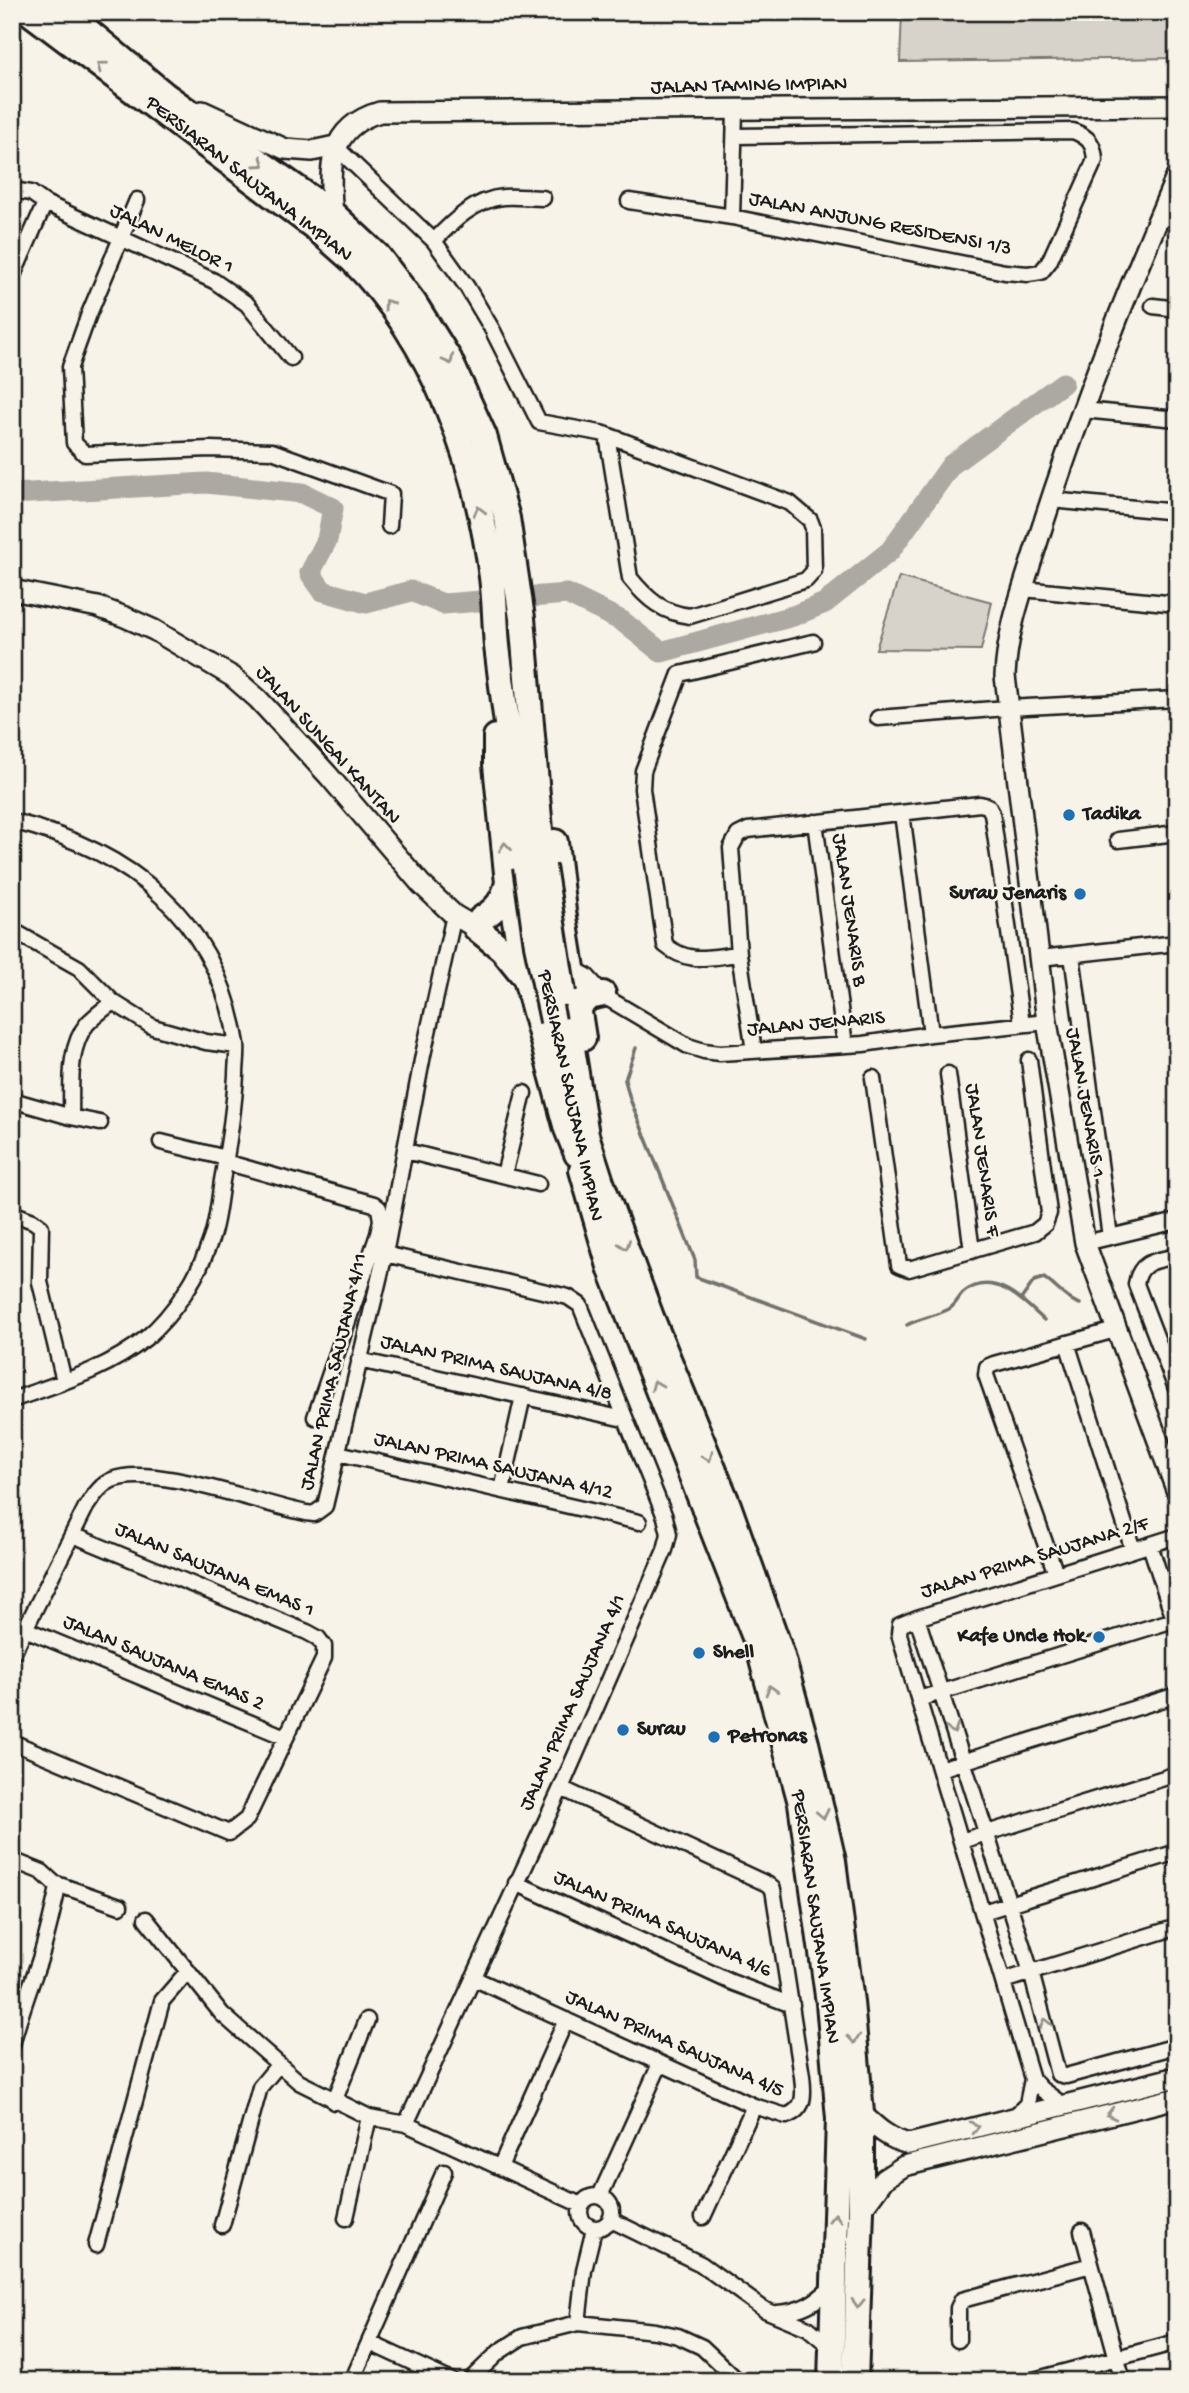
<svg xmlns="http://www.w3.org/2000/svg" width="1189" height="2393" font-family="'Gochi Hand',sans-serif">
  <rect width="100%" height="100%" fill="#f7f3e8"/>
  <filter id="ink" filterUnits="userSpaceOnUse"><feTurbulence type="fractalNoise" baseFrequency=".0143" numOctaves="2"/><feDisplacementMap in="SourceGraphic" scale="14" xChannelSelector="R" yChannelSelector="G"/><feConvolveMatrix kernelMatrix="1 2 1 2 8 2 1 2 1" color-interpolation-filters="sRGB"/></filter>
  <g filter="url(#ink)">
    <path fill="#d7d3cb" stroke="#7a7874" stroke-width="2" d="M 902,12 L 1177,12 L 1177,58 L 900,62 Z
      M 899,577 L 992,602 L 981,650 L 876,649 Z"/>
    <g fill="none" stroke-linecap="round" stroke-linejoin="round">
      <path stroke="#72716c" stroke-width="3.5" d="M 636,1048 L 625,1080 L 630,1099 L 695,1260 L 696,1277 L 866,1339
        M 1022,1298 L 1034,1281 L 1044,1278 C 1057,1287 1065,1299 1080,1304
        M 907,1325 C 920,1318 936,1316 949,1309 C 956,1305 958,1298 963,1293 C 993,1269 1023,1300 1044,1320"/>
      <path stroke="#aca9a2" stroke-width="21" d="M 12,494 L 206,483 L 302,493 L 333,508 L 327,540 L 310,573 L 323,591 L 366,603 L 411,591 L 443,604 L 567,594 L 622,621 L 661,652 L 793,616 L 825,603 L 890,551 L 951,465 L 1063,383"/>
      <defs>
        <path id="street" d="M 335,146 L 434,241 L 467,287 L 492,329 L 539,422 L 600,433 L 607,435 L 790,503 L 810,520 L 813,528 L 814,571 L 806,580 L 690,616 C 663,613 647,599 630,578 L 607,435
          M 12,190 L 31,193 L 45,203 L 214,281 L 247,304 L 291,358
          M 137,200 L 89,314 L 70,367 L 74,443 L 85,454 L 210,449 L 272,451 L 391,494 L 389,526
          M 629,201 L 732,217 L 1005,272 L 1028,274 L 1041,272 L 1049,262 L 1095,160 C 1094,144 1089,137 1073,131 L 736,136
          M 1159,216 L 1177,223
          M 732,217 L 735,111
          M 434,241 C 452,222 475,199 504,197 C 516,196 530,198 543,198
          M 12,278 L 45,203
          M 1153,306 L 1177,309
          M 1083,410 L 1177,419
          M 1051,500 L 1177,512
          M 1023,589 L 1177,604
          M 878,718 L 1007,708 L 1177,699
          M 902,813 L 931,1034
          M 12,821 C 130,850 217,918 237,1044 C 238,1054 236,1065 236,1075 C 234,1109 229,1142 223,1175 C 219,1196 218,1222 210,1242 C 198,1277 174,1314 146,1338 C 109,1369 57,1384 12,1400
          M 815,822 L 845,1045
          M 1118,840 L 1177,833
          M 12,930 L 79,968 L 113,1002 L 153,1027 L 206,1042 L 237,1046
          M 739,954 C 709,957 689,965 665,945 L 642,789 L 643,771 L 680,674 L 813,642
          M 1072,955 L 1110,1237
          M 1040,958 L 1177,943
          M 572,968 L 587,976 L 603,994
          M 597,992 L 688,1046 L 704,1051 L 720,1053 L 863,1044 L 931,1034 L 1047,1022
          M 754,1051 L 739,954 L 731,848 L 738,835 L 748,830 L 980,804 L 988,806 L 992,813 L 1022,1024
          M 948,1074 L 972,1251
          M 873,1078 L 899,1265 L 909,1269 L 1035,1232 L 1045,1224 L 1049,1213 L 1029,1060
          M 12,1100 L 71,1117 L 100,1123
          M 71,1117 C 72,1088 67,1048 87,1024 C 94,1016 104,1009 113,1002
          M 161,1142 L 226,1158
          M 406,1151 L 538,1184
          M 225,1162 L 374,1204 L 379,1208 L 381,1220 L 378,1234 L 315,1417
          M 504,1175 L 524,1093
          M 12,1213 L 33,1221 L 41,1227 L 40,1282 L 64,1381
          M 1085,1243 L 1177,1221
          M 385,1254 L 568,1297 L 580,1305 L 665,1517 L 669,1534 L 665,1550 L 561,1788 L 406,2124
          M 1177,1256 C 1156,1261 1140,1260 1136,1284 L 1177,1391
          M 1067,1343 L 1133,1550
          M 359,1360 L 624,1419
          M 338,1453 L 639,1522
          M 502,1490 L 523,1396
          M 1150,1545 L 1174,1619
          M 1056,1574 L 986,1375 L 987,1367 L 994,1364 L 1115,1330
          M 917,1618 L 1031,1972 L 1058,2074 L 1066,2076 L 1177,2046
          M 25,1629 L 285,1737
          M 12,1655 L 86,1507 C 93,1497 100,1485 112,1480 C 152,1463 260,1504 306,1513 L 314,1514 L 325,1506 L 385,1254 L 423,1055 L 454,915
          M 919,1699 L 1177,1619
          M 12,1742 L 229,1833 L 247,1819 L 324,1658 L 324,1646 L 318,1638 L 307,1632 L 73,1535
          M 940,1769 L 1177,1695
          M 961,1841 L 1177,1774
          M 12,1860 L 42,1872 L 54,1883 L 120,1906
          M 516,1883 L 731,1982 L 792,2005
          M 983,1912 L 1177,1852
          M 146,1919 L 222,2014 L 299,2082 L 369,2117 L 406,2124 L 581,2205
          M 473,1978 L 754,2106 L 786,2116 C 806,2109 804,2094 802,2076 L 773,1889 L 767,1884 L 561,1788
          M 1003,1981 L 1177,1927
          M 12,2045 C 19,2017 29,1990 39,1962 C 47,1938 52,1913 58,1888 L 54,1883
          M 334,2102 L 367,2020
          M 1063,2105 L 1041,2089 L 1032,2079 L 899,1634 L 900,1625 L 917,1618 L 1177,1536
          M 1014,2117 L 1027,2104 L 1032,2079
          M 500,2167 L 566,2020
          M580 2212a16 16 0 1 1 32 0a16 16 0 1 1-32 0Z
          M 600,2196 L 660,2064
          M 703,2217 L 754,2106
          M 346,2218 L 369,2117
          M 611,2220 L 701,2264 L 765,2310 L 808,2328 L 826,2343 L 830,2352
          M 222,2225 L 260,2087 L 279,2064
          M 1082,2231 L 1123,2381
          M 96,2245 L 162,2001 L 188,1971
          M 777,2313 C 802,2311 815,2303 833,2286
          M 578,2323 L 584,2270 L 594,2229
          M 958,2340 L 958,2308 L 962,2300 L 1091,2265
          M 370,2343 L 452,2381
          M 352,2381 L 444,2172
          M 469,2381 L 499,2352 L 522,2337 L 578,2323 L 655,2331 L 678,2336 L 702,2347 L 738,2381
          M 1030,2381 L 1177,2342"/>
        <path id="secondary" d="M 202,111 L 285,149 L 312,151 L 335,146
          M 1177,175 C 1126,293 1078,414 1039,537 C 1025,583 1007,628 1005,676 L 1047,1022 L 1085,1243 L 1177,1492
          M 333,214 C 328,168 328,127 380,112 L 1177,106
          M 12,590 L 98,607 L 125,617 L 154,630 L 233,677 L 258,699 L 328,775 L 421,884 L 454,915 L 488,935
          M 861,2113 C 876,2127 888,2139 909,2144 L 1177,2077
          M 861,2210 L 884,2179 L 904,2166 L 1177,2098"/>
        <path id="highway" d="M 29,12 L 317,229 C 329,240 341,250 353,261 C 435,343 477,464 492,577 C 495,600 495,623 497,646 C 506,720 517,794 526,867
          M 65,12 L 165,95 L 333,214 L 378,256 L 414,303 L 449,359 L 484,436 L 507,518 L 522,618 L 543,866
          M 496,737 L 496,765 L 508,883 L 526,979 L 567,1129 L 577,1154
          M 555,842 L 563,911 L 583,1038
          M 481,919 C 497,909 503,901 508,883
          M 476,928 L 502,949 L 524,976
          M 579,1006 L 589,997 L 603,994
          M 567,1018 L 586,1135 L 601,1182 L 651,1317 L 728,1505 L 781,1653 L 806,1743 L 833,1861 L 851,2002 L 861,2113 L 861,2210 L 855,2381
          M 582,1170 L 611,1270 L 758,1645 L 801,1803 L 829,2003 L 839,2119 L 831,2381"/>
      </defs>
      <use href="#street" stroke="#1c1c1c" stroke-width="19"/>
      <use href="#secondary" stroke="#1c1c1c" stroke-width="24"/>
      <use href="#highway" stroke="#1c1c1c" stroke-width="30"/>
      <use href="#street" stroke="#f7f3e8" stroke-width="14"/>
      <use href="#secondary" stroke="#f7f3e8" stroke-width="19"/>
      <use href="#highway" stroke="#f7f3e8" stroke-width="24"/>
      <defs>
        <path id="highway-bridge" d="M 543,866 L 563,993
          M 526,867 L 537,945 L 553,1021"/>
      </defs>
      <use href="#highway-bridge" stroke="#1c1c1c" stroke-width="30" stroke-linecap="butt"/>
      <use href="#highway-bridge" stroke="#f7f3e8" stroke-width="24"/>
    </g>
    <defs><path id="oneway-chevron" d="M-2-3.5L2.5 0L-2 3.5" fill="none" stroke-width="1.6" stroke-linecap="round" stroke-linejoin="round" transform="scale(1.75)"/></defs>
    <g stroke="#94928c">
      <use href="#oneway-chevron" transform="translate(101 66) rotate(-143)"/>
      <use href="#oneway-chevron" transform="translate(260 163) rotate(35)"/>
      <use href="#oneway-chevron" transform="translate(388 304) rotate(-126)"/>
      <use href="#oneway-chevron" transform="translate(449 360) rotate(62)"/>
      <use href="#oneway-chevron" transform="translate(479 511) rotate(-104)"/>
      <use href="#oneway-chevron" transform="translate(505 847) rotate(-96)"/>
      <use href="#oneway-chevron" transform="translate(625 1245) rotate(71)"/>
      <use href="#oneway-chevron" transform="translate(656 1385) rotate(-112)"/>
      <use href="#oneway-chevron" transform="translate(708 1457) rotate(68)"/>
      <use href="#oneway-chevron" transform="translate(771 1690) rotate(-106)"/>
      <use href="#oneway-chevron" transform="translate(953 1729) rotate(72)"/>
      <use href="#oneway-chevron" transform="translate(823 1814) rotate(78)"/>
      <use href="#oneway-chevron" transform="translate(1045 2023) rotate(-104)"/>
      <use href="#oneway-chevron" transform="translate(854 2039) rotate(85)"/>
      <use href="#oneway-chevron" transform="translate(1111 2114) rotate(166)"/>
      <use href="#oneway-chevron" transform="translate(975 2127) rotate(-14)"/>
      <use href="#oneway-chevron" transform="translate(835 2218) rotate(-88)"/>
      <use href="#oneway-chevron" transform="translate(858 2303) rotate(92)"/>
    </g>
  </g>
  <g fill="#1f6fb2" stroke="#f7f3e8" stroke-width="2.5">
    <circle cx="1069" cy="815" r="7"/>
    <circle cx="1080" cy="894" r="7"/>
    <circle cx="1099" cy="1637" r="7"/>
    <circle cx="699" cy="1653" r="7"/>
    <circle cx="623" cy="1730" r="7"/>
    <circle cx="714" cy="1737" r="7"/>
  </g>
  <g text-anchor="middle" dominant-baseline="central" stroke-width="5" stroke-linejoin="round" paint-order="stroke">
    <g font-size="21" fill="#1c1c1c" stroke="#f7f3e8">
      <text transform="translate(749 87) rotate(-1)">JALAN TAMING IMPIAN</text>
      <text transform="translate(248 180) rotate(38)">PERSIARAN SAUJANA IMPIAN</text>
      <text transform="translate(880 225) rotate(11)">JALAN ANJUNG RESIDENSI 1/3</text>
      <text transform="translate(171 240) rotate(26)">JALAN MELOR 1</text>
      <text transform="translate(327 746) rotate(48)">JALAN SUNGAI KANTAN</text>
      <text transform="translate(848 910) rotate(82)">JALAN JENARIS B</text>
      <text transform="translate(816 1025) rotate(-5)">JALAN JENARIS</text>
      <text transform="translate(569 1096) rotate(78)">PERSIARAN SAUJANA IMPIAN</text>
      <text transform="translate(1084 1103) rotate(80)">JALAN JENARIS 1</text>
      <text transform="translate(981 1160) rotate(82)">JALAN JENARIS F</text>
      <text transform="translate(496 1369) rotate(13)">JALAN PRIMA SAUJANA 4/8</text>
      <text transform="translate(335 1372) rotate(-77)">JALAN PRIMA SAUJANA 4/11</text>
      <text transform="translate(493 1467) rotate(13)">JALAN PRIMA SAUJANA 4/12</text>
      <text transform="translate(1035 1559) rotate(-17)">JALAN PRIMA SAUJANA 2/F</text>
      <text transform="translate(214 1571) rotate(23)">JALAN SAUJANA EMAS 1</text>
      <text transform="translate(163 1664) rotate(23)">JALAN SAUJANA EMAS 2</text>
      <text transform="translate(574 1703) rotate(-66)">JALAN PRIMA SAUJANA 4/1</text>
      <text transform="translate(814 1917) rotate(82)">PERSIARAN SAUJANA IMPIAN</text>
      <text transform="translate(662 1925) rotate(24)">JALAN PRIMA SAUJANA 4/6</text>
      <text transform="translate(674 2045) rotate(24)">JALAN PRIMA SAUJANA 4/5</text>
    </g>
    <g font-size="21" font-weight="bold" fill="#1c1c1c" stroke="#f7f3e8" text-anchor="start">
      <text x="1083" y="815">Tadika</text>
      <text x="1066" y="894" text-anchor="end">Surau Jenaris</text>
      <text x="1085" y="1637" text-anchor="end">Kafe Uncle Hok</text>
      <text x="713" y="1653">Shell</text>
      <text x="637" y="1730">Surau</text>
      <text x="728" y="1737">Petronas</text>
    </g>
  </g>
  <rect width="1189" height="2393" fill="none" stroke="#f7f3e8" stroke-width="42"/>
  <rect x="21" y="21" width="1147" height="2351" fill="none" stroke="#1c1c1c" stroke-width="2.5" filter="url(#ink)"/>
</svg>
